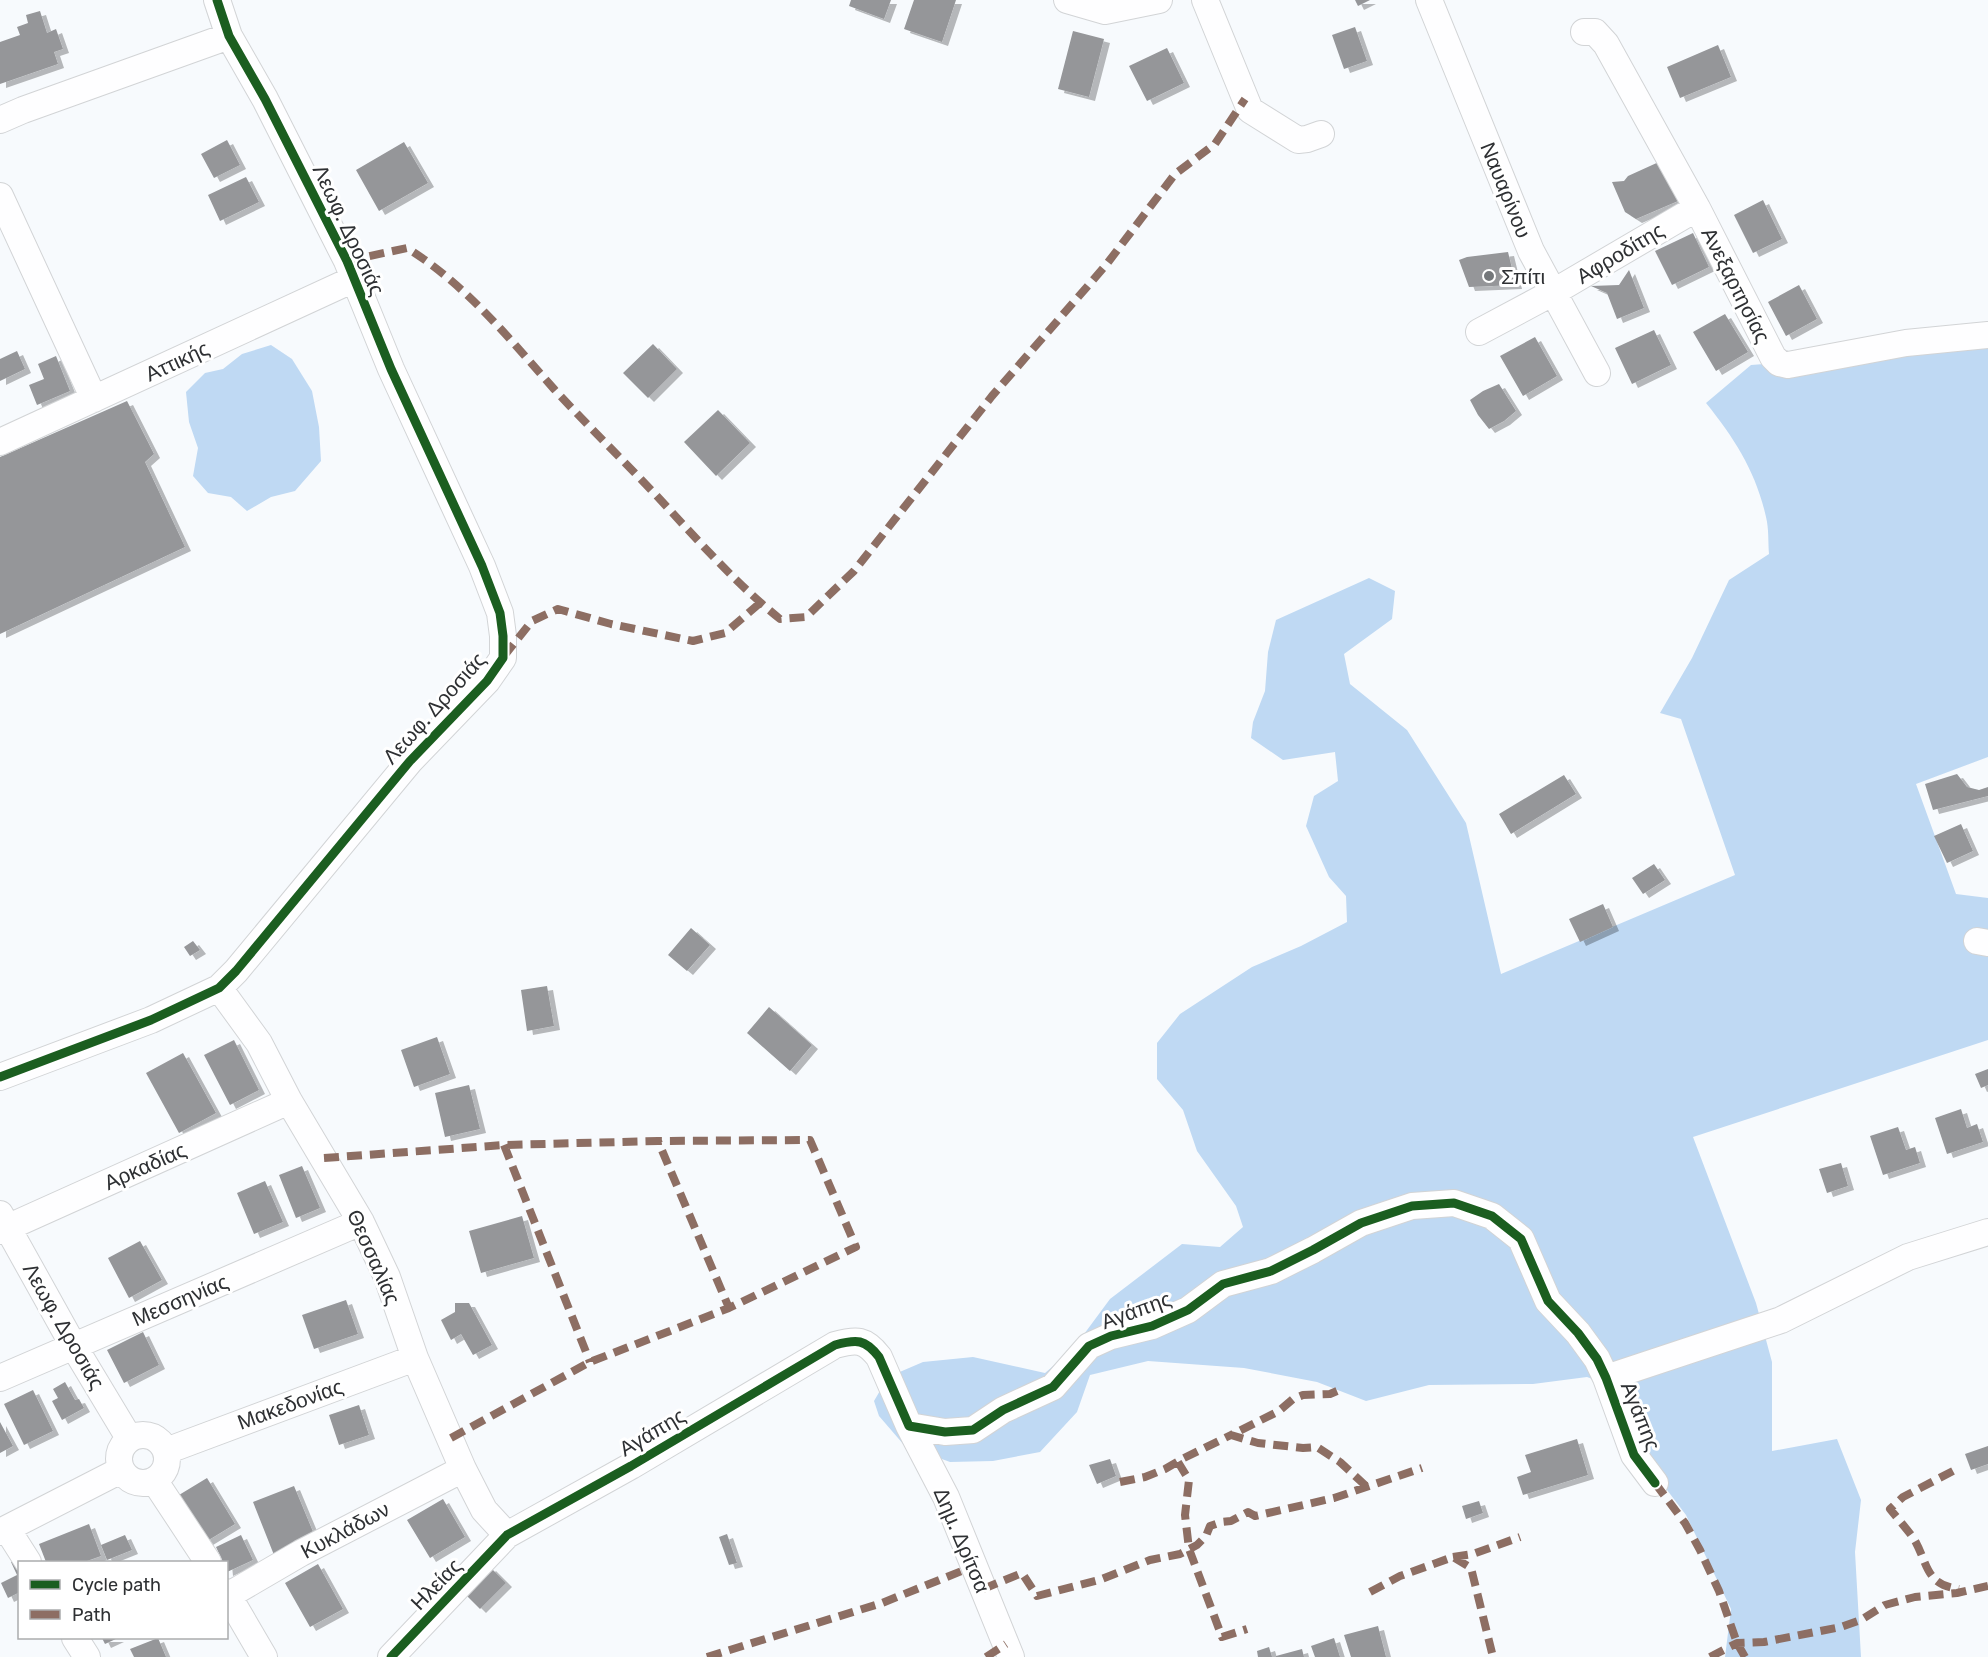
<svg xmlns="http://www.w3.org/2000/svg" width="1988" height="1657" font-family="Rubik,sans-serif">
  <defs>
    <filter id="shadow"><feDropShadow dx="6" dy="4" stdDeviation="0" flood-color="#0004"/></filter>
  </defs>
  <rect width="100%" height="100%" fill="#f7fafd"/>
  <path fill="#bfd9f3" d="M 271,345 L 292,359 L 312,391 L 319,427 L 321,461 L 295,491 L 271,497 L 247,511 L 231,497 L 208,493 L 193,476 L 198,448 L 189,422 L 186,392 L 205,373 L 223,369 L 242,354 Z
    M 1988,346 L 1988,757 L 1916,784 L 1956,894 L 1988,898 L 1988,1040 L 1693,1137 L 1756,1303 L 1772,1362 L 1772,1451 L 1837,1439 L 1861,1500 L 1855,1552 L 1861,1657 L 1725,1657 L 1731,1609 L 1686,1515 L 1639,1453 L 1617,1388 L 1587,1377 L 1533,1384 L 1429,1385 L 1366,1401 L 1317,1382 L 1244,1368 L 1148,1361 L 1090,1375 L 1077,1412 L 1040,1452 L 993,1461 L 950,1462 L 904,1445 L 879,1416 L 874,1401 L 888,1377 L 923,1362 L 973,1357 L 1045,1373 L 1073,1349 L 1110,1299 L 1182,1244 L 1220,1247 L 1243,1227 L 1236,1206 L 1197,1151 L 1183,1110 L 1157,1079 L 1157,1043 L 1180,1014 L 1252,967 L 1301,946 L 1347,922 L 1346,896 L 1329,877 L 1306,826 L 1314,796 L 1338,781 L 1335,752 L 1283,760 L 1251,738 L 1253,722 L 1265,691 L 1268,652 L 1276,620 L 1369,578 L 1395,591 L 1392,619 L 1344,654 L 1350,684 L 1407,730 L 1466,823 L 1501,974 L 1735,875 L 1681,719 L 1660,713 L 1692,658 L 1729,580 L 1769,554 C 1768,542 1769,529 1766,517 C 1756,472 1735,439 1706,403 L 1751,365 Z"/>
  <path fill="#959699" filter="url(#shadow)" d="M 851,0 L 891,0 L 884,19 L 849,6 Z
    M 914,0 L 956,0 L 942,42 L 904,29 Z
    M 1355,0 L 1370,0 L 1358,6 Z
    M 40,11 L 47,33 L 56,29 L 63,49 L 54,52 L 58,64 L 0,84 L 0,42 L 20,35 L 17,27 L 28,23 L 26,15 Z
    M 1355,27 L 1367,61 L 1344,69 L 1332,35 Z
    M 1073,31 L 1104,39 L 1089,97 L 1058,89 Z
    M 1718,45 L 1731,77 L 1680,98 L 1667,67 Z
    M 1167,48 L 1184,83 L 1147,101 L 1129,66 Z
    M 227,140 L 240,165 L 214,178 L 201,154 Z
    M 404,142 L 428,183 L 379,211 L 356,170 Z
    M 1661,161 L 1678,201 L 1636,219 L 1625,212 L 1612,182 L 1624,181 L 1628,176 Z
    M 246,177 L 259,202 L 220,221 L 208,195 Z
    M 1763,200 L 1782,239 L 1753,253 L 1734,215 Z
    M 1693,233 L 1709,267 L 1672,285 L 1655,251 Z
    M 1508,252 L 1516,285 L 1469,287 L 1459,260 L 1467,257 Z
    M 1629,270 L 1644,308 L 1617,319 L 1607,293 L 1591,286 L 1619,285 Z
    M 1799,285 L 1817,319 L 1786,336 L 1768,302 Z
    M 1725,314 L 1748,352 L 1716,371 L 1693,332 Z
    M 1654,330 L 1671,365 L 1632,384 L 1615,348 Z
    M 1535,337 L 1557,376 L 1523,396 L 1500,356 Z
    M 653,344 L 677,369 L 648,398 L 623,373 Z
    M 17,351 L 25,369 L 0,381 L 0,359 Z
    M 56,356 L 70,391 L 37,405 L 29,385 L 44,379 L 38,364 Z
    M 1499,384 L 1516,411 L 1504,421 L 1489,429 L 1478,415 L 1470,400 L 1483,391 Z
    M 127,401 L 154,454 L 145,462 L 185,547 L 0,634 L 0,457 Z
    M 718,410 L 750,443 L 716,476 L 684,442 Z
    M 1957,774 L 1967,787 L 1979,790 L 1988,787 L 1988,796 L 1933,810 L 1925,784 Z
    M 1564,775 L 1576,794 L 1511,834 L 1499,814 Z
    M 1961,824 L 1973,851 L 1947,863 L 1934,836 Z
    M 1654,864 L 1665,880 L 1643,894 L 1632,878 Z
    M 1603,904 L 1613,927 L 1580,942 L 1569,919 Z
    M 691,928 L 710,945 L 687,971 L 668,955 Z
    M 193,941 L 200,950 L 190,956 L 184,947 Z
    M 547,986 L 554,1026 L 527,1031 L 521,990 Z
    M 769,1007 L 812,1045 L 790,1071 L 747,1033 Z
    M 437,1037 L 450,1074 L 414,1087 L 401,1050 Z
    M 234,1040 L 259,1090 L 230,1105 L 204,1055 Z
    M 183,1053 L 216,1113 L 179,1133 L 146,1073 Z
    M 1988,1069 L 1988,1085 L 1981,1088 L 1975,1074 Z
    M 469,1085 L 480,1129 L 445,1137 L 435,1093 Z
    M 1961,1109 L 1967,1128 L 1977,1124 L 1983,1142 L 1947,1154 L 1935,1118 Z
    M 1898,1127 L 1906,1150 L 1915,1147 L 1920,1163 L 1883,1175 L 1870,1136 Z
    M 1841,1163 L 1848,1186 L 1827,1193 L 1819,1169 Z
    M 302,1166 L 320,1208 L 296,1218 L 279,1175 Z
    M 265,1181 L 283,1222 L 254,1234 L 237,1193 Z
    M 522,1216 L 534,1258 L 481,1273 L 469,1231 Z
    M 140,1241 L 162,1280 L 129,1298 L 108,1258 Z
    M 346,1300 L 358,1334 L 314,1349 L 302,1315 Z
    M 455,1303 L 469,1303 L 492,1345 L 473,1355 L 461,1334 L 451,1340 L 441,1320 L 455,1312 Z
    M 143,1332 L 159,1365 L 124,1383 L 107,1350 Z
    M 65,1382 L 75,1400 L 79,1399 L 84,1408 L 62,1420 L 52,1401 L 58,1398 L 53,1389 Z
    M 33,1390 L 53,1431 L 24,1445 L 4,1404 Z
    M 359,1405 L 369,1435 L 339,1445 L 329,1415 Z
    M 0,1422 L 13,1446 L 0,1453 Z
    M 1577,1439 L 1588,1475 L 1523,1495 L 1517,1477 L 1531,1472 L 1525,1455 Z
    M 1988,1446 L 1988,1464 L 1971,1470 L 1965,1454 Z
    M 1110,1459 L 1116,1476 L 1097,1484 L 1089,1465 Z
    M 207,1478 L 235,1524 L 207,1541 L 179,1495 Z
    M 294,1486 L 316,1539 L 274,1555 L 253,1502 Z
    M 443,1499 L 465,1537 L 430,1558 L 407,1520 Z
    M 1479,1501 L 1483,1513 L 1466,1519 L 1462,1506 Z
    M 89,1524 L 101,1556 L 84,1562 L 46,1562 L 39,1544 Z
    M 727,1534 L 737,1563 L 729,1565 L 719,1537 Z
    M 125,1535 L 132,1550 L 107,1560 L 101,1545 Z
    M 241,1535 L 253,1560 L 227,1572 L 226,1562 L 223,1562 L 216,1547 Z
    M 22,1557 L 20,1562 L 20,1592 L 8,1598 L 1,1583 L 17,1575 L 11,1562 Z
    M 318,1564 L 343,1609 L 310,1627 L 285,1583 Z
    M 490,1567 L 506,1583 L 480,1609 L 464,1593 Z
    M 1378,1626 L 1386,1657 L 1351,1657 L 1344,1635 Z
    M 102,1638 L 118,1638 L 105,1644 Z
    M 158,1638 L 166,1657 L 134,1657 L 130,1649 Z
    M 1334,1638 L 1340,1657 L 1315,1657 L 1311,1646 Z
    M 1269,1647 L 1272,1657 L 1258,1657 L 1257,1651 Z
    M 1302,1649 L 1304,1657 L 1276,1657 L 1276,1656 Z"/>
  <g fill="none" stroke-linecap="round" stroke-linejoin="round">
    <defs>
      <path id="minor" d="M 1067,0 L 1105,11 L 1159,0
        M 1205,0 L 1250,110 L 1298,140 L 1307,139 L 1321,134
        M 1429,0 L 1531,251 L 1597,373
        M 1584,32 L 1595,32 L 1606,44 L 1697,208 L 1773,357 L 1779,363 L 1788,365 L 1906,343 L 1988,335
        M 0,120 L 23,110 L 229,36
        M 0,196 L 94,399
        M 1479,332 L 1552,293 L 1697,208
        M 0,442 L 354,279
        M 1977,941 L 1988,943
        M 219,988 L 259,1043 L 289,1101 L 361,1222 L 387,1277 L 415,1358 L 463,1469 L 484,1510 L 507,1535
        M 0,1077 L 151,1020 L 219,988 L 236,971 L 410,761 L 487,681 L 503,658 L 503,636 L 500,613 L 482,566 L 391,369 L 347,261 L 265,99 L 229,36 L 217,0
        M 0,1214 L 73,1345 L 129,1438
        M 0,1231 L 289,1101
        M 0,1378 L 361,1222
        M 1606,1378 L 1781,1320 L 1908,1257 L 1988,1232
        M 909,1426 L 946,1497 L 1011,1657
        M119 1459a24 24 0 1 1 48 0a24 24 0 1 1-48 0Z
        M 166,1451 L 415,1358
        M 154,1480 L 208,1562
        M 7,1529 L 28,1562
        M 0,1532 L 121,1470
        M 226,1592 L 264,1657
        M 229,1595 L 301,1553 L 463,1469
        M 75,1638 L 87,1657
        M 391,1657 L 507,1535 L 631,1466 L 835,1345 C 857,1339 865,1339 879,1357 L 909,1426 L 945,1432 L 973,1430 L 1003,1410 L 1053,1387 L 1089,1346 L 1111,1336 L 1152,1326 L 1188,1310 L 1223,1284 L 1271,1271 L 1313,1250 L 1361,1223 L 1412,1206 L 1454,1203 L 1492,1216 L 1521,1239 L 1548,1301 L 1578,1333 L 1597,1359 L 1606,1378 L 1634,1455 L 1655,1483"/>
    </defs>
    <use href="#minor" stroke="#d2d4d6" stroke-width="28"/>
    <use href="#minor" stroke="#fefeff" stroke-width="26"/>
    <path stroke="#8d6e63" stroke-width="8" stroke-dasharray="15 8" stroke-linecap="butt" d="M 347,261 L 407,248 C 465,284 509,338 554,389 C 587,425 621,458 655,494 C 695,537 734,582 780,619 L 806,617 L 854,571 L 992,396 L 1106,265 L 1175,174 L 1215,144 L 1245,99
      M 504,656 L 532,621 L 558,609 L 611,624 L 693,641 L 725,633 L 760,603
      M 504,1145 L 590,1362
      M 324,1158 L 504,1145 L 658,1141 L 729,1308
      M 1337,1391 L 1330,1394 L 1303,1395 L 1293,1399 L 1279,1411 L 1231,1435 L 1258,1443 L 1303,1448 L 1317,1447 L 1340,1462 L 1367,1487
      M 451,1438 L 590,1362 L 729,1308 L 856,1247 L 810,1140 L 658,1141
      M 1178,1462 L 1189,1480 L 1185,1515 L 1189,1549 L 1222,1637 L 1247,1629
      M 1953,1471 L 1903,1497 L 1890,1509 C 1898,1519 1907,1529 1914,1539 C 1928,1563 1925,1585 1959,1589
      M 1120,1482 L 1145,1477 L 1165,1469 L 1184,1458 L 1231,1435
      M 1655,1483 L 1685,1523 L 1700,1550 L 1719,1591 L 1737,1643 L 1745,1657
      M 1453,1557 L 1473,1554 L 1520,1537
      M 983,1589 L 1022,1573 L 1037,1596 L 1099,1580 L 1150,1560 L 1180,1554 L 1197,1545 L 1206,1536 L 1210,1526 L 1222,1522 L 1231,1521 L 1248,1512 L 1255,1516 L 1334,1498 L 1422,1468
      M 1370,1592 L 1400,1576 L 1453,1557 L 1471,1568 L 1493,1657
      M 707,1657 L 882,1603 L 974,1566
      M 986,1657 L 1006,1644
      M 1710,1657 L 1737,1643 L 1764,1642 L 1841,1627 L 1861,1620 L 1885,1605 L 1915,1597 L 1957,1593 L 1988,1586"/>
    <defs>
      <path id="cycleway" d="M 0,1077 L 151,1020 L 219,988 L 236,971 L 410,761 L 487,681 L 503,658 L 503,636 L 500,613 L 482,566 L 391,369 L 347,261 L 265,99 L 229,36 L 217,0
        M 391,1657 L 507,1535 L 631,1466 L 835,1345 C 857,1339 865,1339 879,1357 L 909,1426 L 945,1432 L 973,1430 L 1003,1410 L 1053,1387 L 1089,1346 L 1111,1336 L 1152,1326 L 1188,1310 L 1223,1284 L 1271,1271 L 1313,1250 L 1361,1223 L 1412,1206 L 1454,1203 L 1492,1216 L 1521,1239 L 1548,1301 L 1578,1333 L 1597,1359 L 1606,1378 L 1634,1455 L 1655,1483"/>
    </defs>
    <use href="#cycleway" stroke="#fff" stroke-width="13"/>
    <use href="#cycleway" stroke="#1b5e20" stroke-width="9"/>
  </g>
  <circle fill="#74777a" stroke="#fff" stroke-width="2" cx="1489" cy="276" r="6"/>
  <g text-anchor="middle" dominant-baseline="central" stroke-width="6" stroke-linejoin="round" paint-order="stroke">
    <g font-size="21" fill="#2e3033" stroke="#fff">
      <text transform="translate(1506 190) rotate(68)">Ναυαρίνου</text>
      <text transform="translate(349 230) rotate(65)">Λεωφ. Δροσιάς</text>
      <text transform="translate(1620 253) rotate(-31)">Αφροδίτης</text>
      <text transform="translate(1736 285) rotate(63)">Ανεξαρτησίας</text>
      <text transform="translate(177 361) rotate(-25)">Αττικής</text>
      <text transform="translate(434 708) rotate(-48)">Λεωφ. Δροσιάς</text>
      <text transform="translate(145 1166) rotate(-24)">Αρκαδίας</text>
      <text transform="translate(374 1257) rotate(66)">Θεσσαλίας</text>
      <text transform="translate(180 1300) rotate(-23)">Μεσσηνίας</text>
      <text transform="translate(1136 1310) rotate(-20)">Αγάπης</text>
      <text transform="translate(64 1326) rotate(60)">Λεωφ. Δροσιάς</text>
      <text transform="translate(290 1404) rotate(-20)">Μακεδονίας</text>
      <text transform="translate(1641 1416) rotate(68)">Αγάπης</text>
      <text transform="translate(652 1432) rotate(-31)">Αγάπης</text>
      <text transform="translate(345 1530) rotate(-28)">Κυκλάδων</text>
      <text transform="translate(962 1540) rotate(67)">Δημ. Δρίτσα</text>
      <text transform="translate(436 1584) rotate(-46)">Ηλείας</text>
    </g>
    <g font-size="21" fill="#2e3033" stroke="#fff" text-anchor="start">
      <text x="1501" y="276">Σπίτι</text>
    </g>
  </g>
  <rect x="18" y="1561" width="210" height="78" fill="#ffffff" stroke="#abacad" stroke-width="1.5"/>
  <rect x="30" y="1580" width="30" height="9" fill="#1b5e20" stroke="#abacad" stroke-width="1.5"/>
  <text x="72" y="1591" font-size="18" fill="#2e3033">Cycle path</text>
  <rect x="30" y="1610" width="30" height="9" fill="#8d6e63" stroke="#abacad" stroke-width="1.5"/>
  <text x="72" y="1621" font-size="18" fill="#2e3033">Path</text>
</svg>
